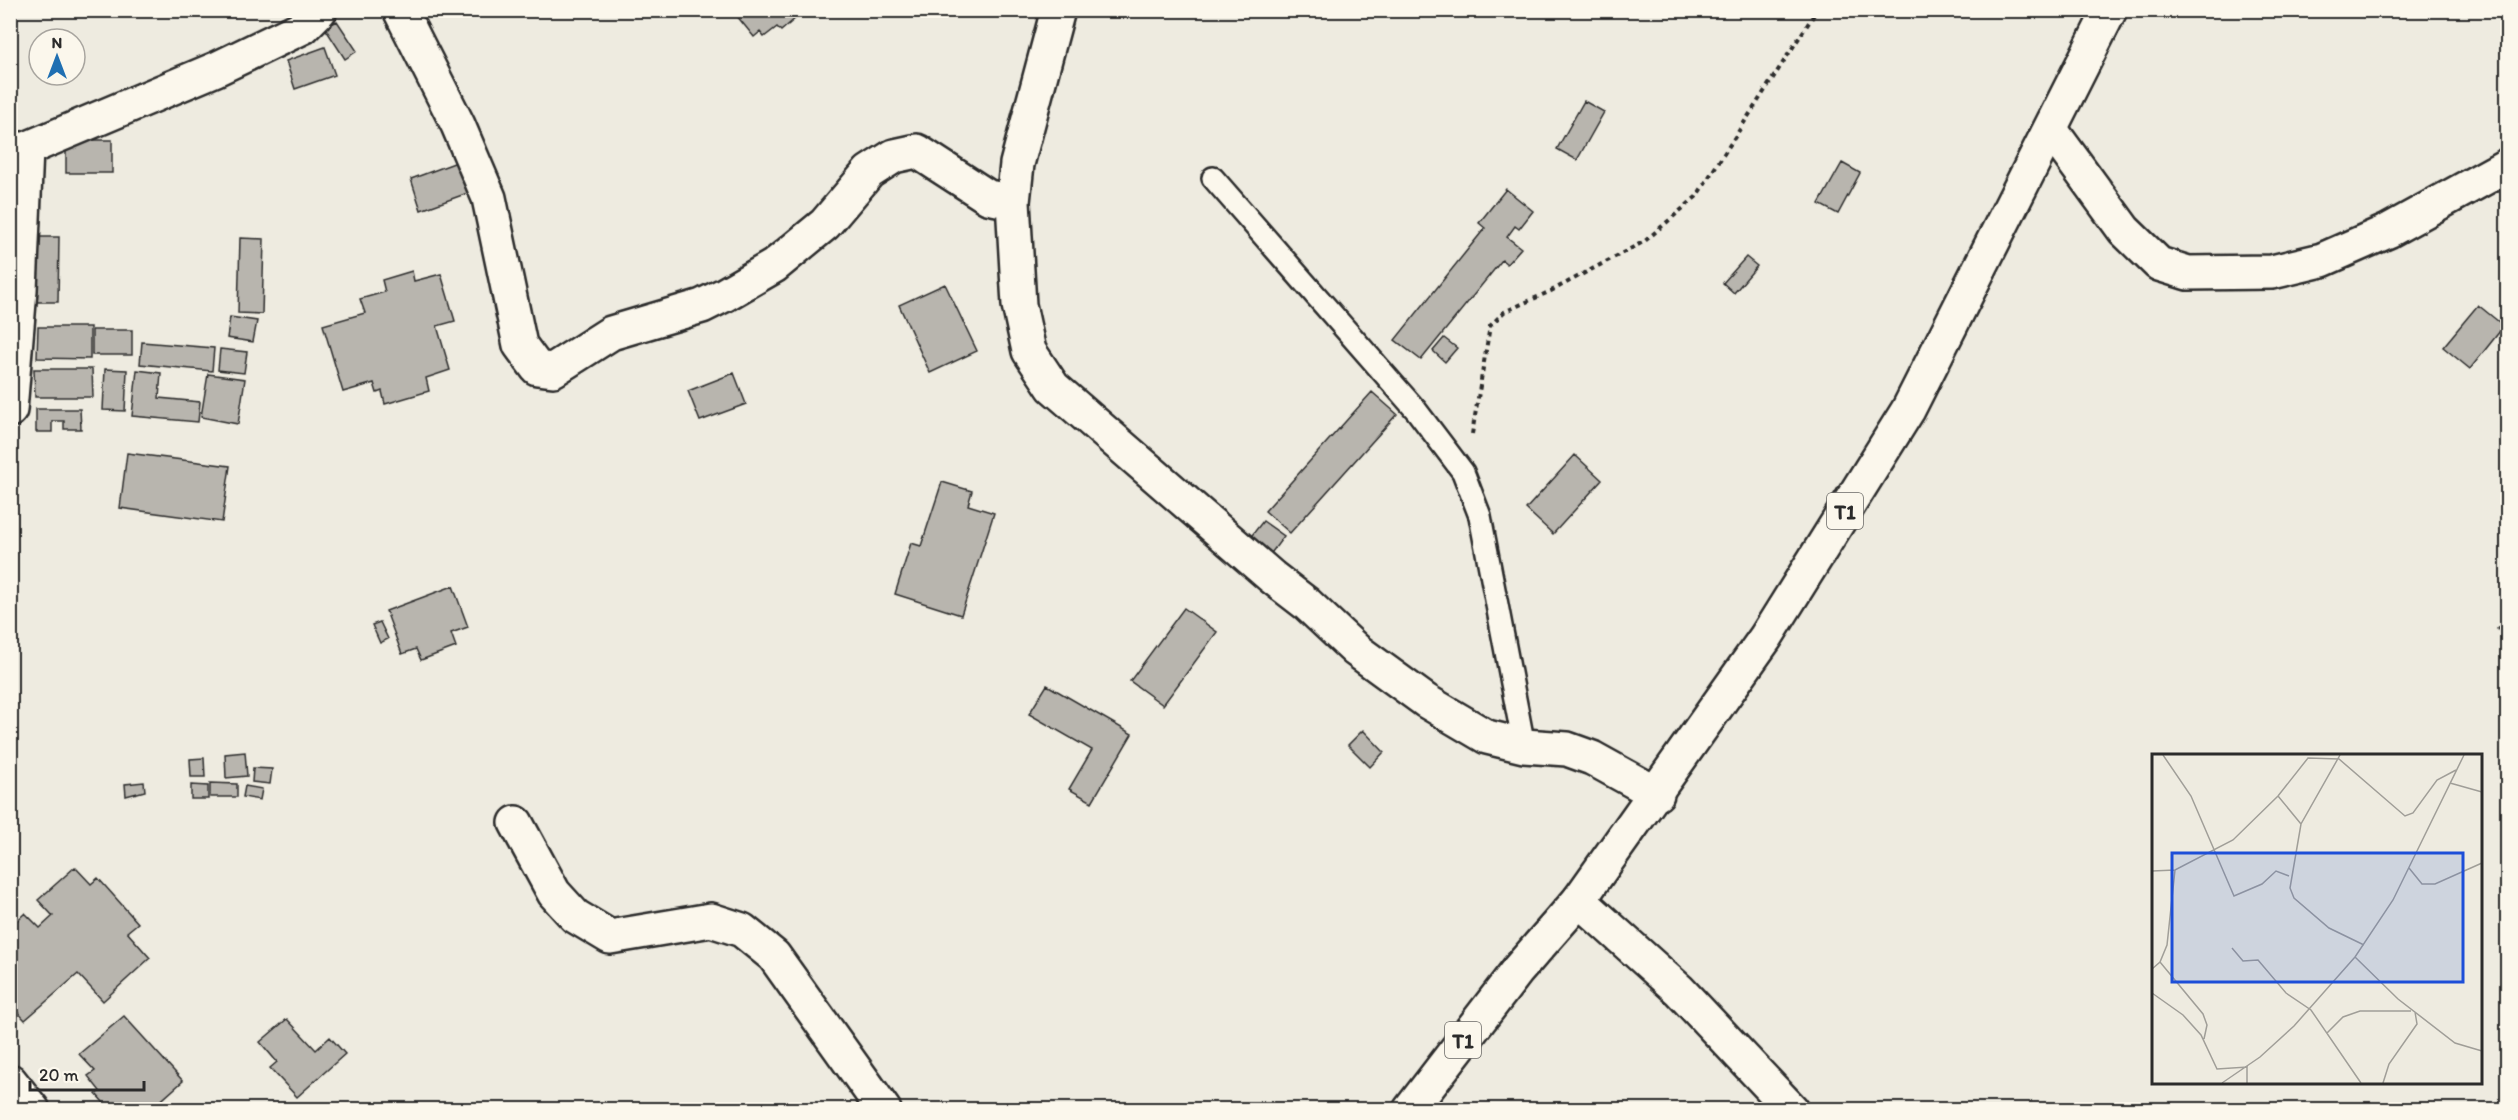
<svg xmlns="http://www.w3.org/2000/svg" width="2518" height="1120" font-family="Itim,sans-serif">
  <rect width="100%" height="100%" fill="#eeebe0"/>
  <filter id="ink" filterUnits="userSpaceOnUse"><feTurbulence type="fractalNoise" baseFrequency=".0167" numOctaves="2"/><feDisplacementMap in="SourceGraphic" scale="12" xChannelSelector="R" yChannelSelector="G"/><feConvolveMatrix kernelMatrix="1 2 1 2 8 2 1 2 1" color-interpolation-filters="sRGB"/></filter>
  <g filter="url(#ink)">
    <path fill="#b8b5ae" stroke="#2b2b2b" stroke-width="1.5" d="M 732,10 L 805,10 L 781,31 L 777,27 L 764,37 L 760,32 L 754,37 Z
      M 337,21 L 357,51 L 345,59 L 325,28 Z
      M 325,47 L 335,75 L 295,89 L 286,61 Z
      M 1584,101 L 1604,112 L 1577,160 L 1557,149 Z
      M 66,140 L 112,140 L 112,173 L 66,173 Z
      M 465,159 L 476,190 L 421,210 L 411,179 Z
      M 1842,163 L 1860,173 L 1838,214 L 1819,204 Z
      M 1506,189 L 1533,211 L 1519,229 L 1515,226 L 1507,237 L 1521,248 L 1507,264 L 1502,260 L 1421,360 L 1395,340 L 1485,228 L 1479,223 Z
      M 37,237 L 59,237 L 58,302 L 35,302 Z
      M 240,238 L 264,239 L 262,314 L 238,313 Z
      M 1746,257 L 1757,266 L 1734,293 L 1723,283 Z
      M 412,271 L 414,281 L 441,274 L 455,321 L 437,326 L 450,370 L 426,378 L 429,391 L 385,404 L 382,391 L 377,393 L 374,383 L 343,392 L 323,325 L 365,313 L 360,299 L 385,292 L 382,280 Z
      M 945,284 L 977,351 L 930,373 L 899,305 Z
      M 2478,305 L 2504,326 L 2470,369 L 2443,347 Z
      M 230,317 L 257,321 L 253,342 L 227,338 Z
      M 38,327 L 90,327 L 90,359 L 37,358 Z
      M 92,330 L 132,330 L 132,355 L 92,355 Z
      M 1444,338 L 1457,348 L 1445,362 L 1433,351 Z
      M 142,342 L 214,348 L 212,371 L 140,364 Z
      M 220,349 L 247,352 L 244,373 L 218,370 Z
      M 34,369 L 92,369 L 93,397 L 35,397 Z
      M 105,369 L 127,370 L 125,411 L 103,410 Z
      M 137,370 L 161,373 L 159,398 L 200,402 L 198,422 L 132,416 Z
      M 734,373 L 746,404 L 700,421 L 688,391 Z
      M 208,374 L 245,379 L 238,424 L 201,417 Z
      M 1372,392 L 1397,414 L 1290,533 L 1265,511 Z
      M 36,409 L 80,409 L 81,429 L 64,429 L 64,421 L 52,421 L 52,432 L 36,432 Z
      M 127,453 L 230,466 L 222,522 L 120,508 Z
      M 1575,455 L 1602,480 L 1553,534 L 1526,509 Z
      M 942,482 L 972,491 L 968,505 L 994,513 L 961,615 L 895,594 L 911,543 L 921,546 Z
      M 1263,521 L 1284,536 L 1266,560 L 1245,544 Z
      M 453,586 L 468,627 L 451,633 L 456,647 L 421,660 L 416,649 L 402,654 L 386,611 Z
      M 1184,608 L 1217,632 L 1163,705 L 1130,681 Z
      M 2508,616 L 2508,638 L 2497,629 Z
      M 380,622 L 388,639 L 380,643 L 372,625 Z
      M 1047,685 L 1132,734 L 1092,802 L 1069,789 L 1092,750 L 1029,714 Z
      M 1363,730 L 1384,752 L 1370,767 L 1348,745 Z
      M 245,752 L 247,776 L 226,778 L 225,754 Z
      M 204,758 L 205,777 L 191,777 L 190,759 Z
      M 253,768 L 272,769 L 270,784 L 252,782 Z
      M 144,782 L 145,791 L 126,796 L 125,784 Z
      M 210,783 L 237,784 L 237,797 L 210,797 Z
      M 191,785 L 208,786 L 208,799 L 191,799 Z
      M 245,786 L 262,789 L 260,800 L 243,797 Z
      M 75,867 L 91,884 L 98,878 L 138,923 L 127,932 L 150,958 L 103,1001 L 78,974 L 25,1020 L 10,1004 L 10,954 L 16,949 L 10,943 L 10,927 L 25,913 L 40,928 L 53,916 L 38,900 Z
      M 124,1016 L 183,1081 L 156,1105 L 154,1102 L 145,1110 L 135,1110 L 129,1104 L 123,1110 L 110,1110 L 96,1094 L 100,1091 L 88,1076 L 95,1071 L 79,1054 Z
      M 287,1019 L 316,1050 L 330,1037 L 345,1054 L 297,1097 L 270,1068 L 277,1062 L 260,1042 Z"/>
    <g fill="none" stroke-linecap="round" stroke-linejoin="round">
      <defs>
        <path id="service" d="M 1213,178 L 1416,410 L 1463,472 L 1480,516 L 1524,746"/>
        <path id="minor" d="M 400,10 L 458,125 L 489,198 L 520,345 L 537,368 L 553,370 L 611,333 L 702,306 L 724,295 L 774,266 L 825,224 L 869,172 L 894,156 L 917,151 L 988,197 L 1013,202
          M 1058,10 L 1017,164 L 1013,202 L 1019,305 L 1029,351 L 1053,387 L 1272,577 L 1307,604 L 1356,650 L 1426,701 L 1487,737 L 1524,746 L 1567,749 L 1592,758 L 1657,794
          M 2051,130 L 2124,230 L 2159,264 L 2188,273 L 2272,272 L 2322,260 L 2388,231 L 2508,165
          M 10,149 L 26,149 L 216,69 L 303,27 L 320,10
          M 10,410 L 20,290 L 26,149
          M 516,823 L 554,893 L 575,916 L 610,937 L 711,920 L 742,930 L 774,956 L 884,1110
          M 1579,900 L 1679,990 L 1792,1110
          M 10,1081 L 33,1110"/>
        <path id="trunk" d="M 1410,1110 L 1517,971 L 1579,900 L 1766,637 L 1908,410 L 2110,10"/>
      </defs>
      <use href="#service" stroke="#2b2b2b" stroke-width="26"/>
      <use href="#minor" stroke="#2b2b2b" stroke-width="38"/>
      <use href="#trunk" stroke="#2b2b2b" stroke-width="38"/>
      <path stroke="#2b2b2b" stroke-width="4" stroke-dasharray="4.5 4.5" stroke-linecap="butt" d="M 1472,434 L 1490,326 L 1504,312 L 1551,291 L 1645,241 L 1696,197 L 1817,10"/>
      <use href="#service" stroke="#fbf7ec" stroke-width="21"/>
      <use href="#minor" stroke="#fbf7ec" stroke-width="33"/>
      <use href="#trunk" stroke="#fbf7ec" stroke-width="33"/>
    </g>
  </g>
  <g text-anchor="middle" dominant-baseline="central" stroke-width="4.5" stroke-linejoin="round" paint-order="stroke">
    <g fill="#fbf7ec" stroke="#696865" stroke-width="1.5">
      <rect x="1827" y="493" width="36" height="36" rx="4.5"/>
      <rect x="1445" y="1022" width="36" height="36" rx="4.5"/>
    </g>
    <g font-size="21" font-weight="bold" fill="#2b2b2b">
      <text x="1845" y="511">T1</text>
      <text x="1463" y="1040">T1</text>
    </g>
  </g>
  <g transform="translate(2152 754)">
    <rect width="330" height="330" fill="#eeebe0"/>
    <path fill="none" stroke="#a09e98" stroke-width="1.5" d="M 11,1 L 39,42 L 82,142 L 110,130 L 124,117 L 137,122M 188,1 L 149,70 L 138,134 L 142,144 L 177,174 L 212,191M 298,29 L 330,38M 126,42 L 149,70M 257,114 L 270,130 L 283,130 L 330,109M 0,117 L 23,116 L 81,86 L 126,42 L 156,4 L 187,5 L 253,62 L 261,59 L 285,26 L 304,16M 80,194 L 91,207 L 106,206 L 134,239 L 159,256 L 209,329M 203,203 L 246,245 L 303,289 L 330,297M 8,208 L 51,260 L 55,271 L 52,285M 0,215 L 8,208 L 15,191 L 23,116M 0,239 L 31,261 L 49,281 L 65,315 L 95,313 L 95,329M 175,279 L 191,263 L 208,257 L 259,257M 70,329 L 108,303 L 142,272 L 203,203 L 241,146 L 312,1M 231,329 L 237,310 L 265,270 L 263,258"/>
    <path fill="#1d4ed8" fill-opacity="0.15" stroke="#1d4ed8" stroke-width="3" d="M 20,99 L 311,99 L 311,228 L 20,228 Z"/>
    <rect width="330" height="330" fill="none" stroke="#2b2b2b" stroke-width="3"/>
  </g>
  <rect width="2518" height="1120" fill="none" stroke="#fbf7ec" stroke-width="36"/>
  <rect x="18" y="18" width="2482" height="1084" fill="none" stroke="#2b2b2b" stroke-width="2" filter="url(#ink)"/>
  <g transform="translate(57 57)"><circle r="28" fill="#fbf7ec" stroke="#a8a59f" stroke-width="1.5"/>
  <path d="M0-4.5L10 22L0 15L-10 22Z" fill="#1f6fb2"/>
  <text y="-9" font-size="16" font-weight="bold" text-anchor="middle" fill="#2b2b2b">N</text>
  </g>
  <path d="M30 1081v9h114v-9" fill="none" stroke="#2b2b2b" stroke-width="3"/>
  <text x="39" y="1081" font-size="18" fill="#2b2b2b" stroke="#fbf7ec" stroke-width="4.5" paint-order="stroke">20 m</text>
</svg>
